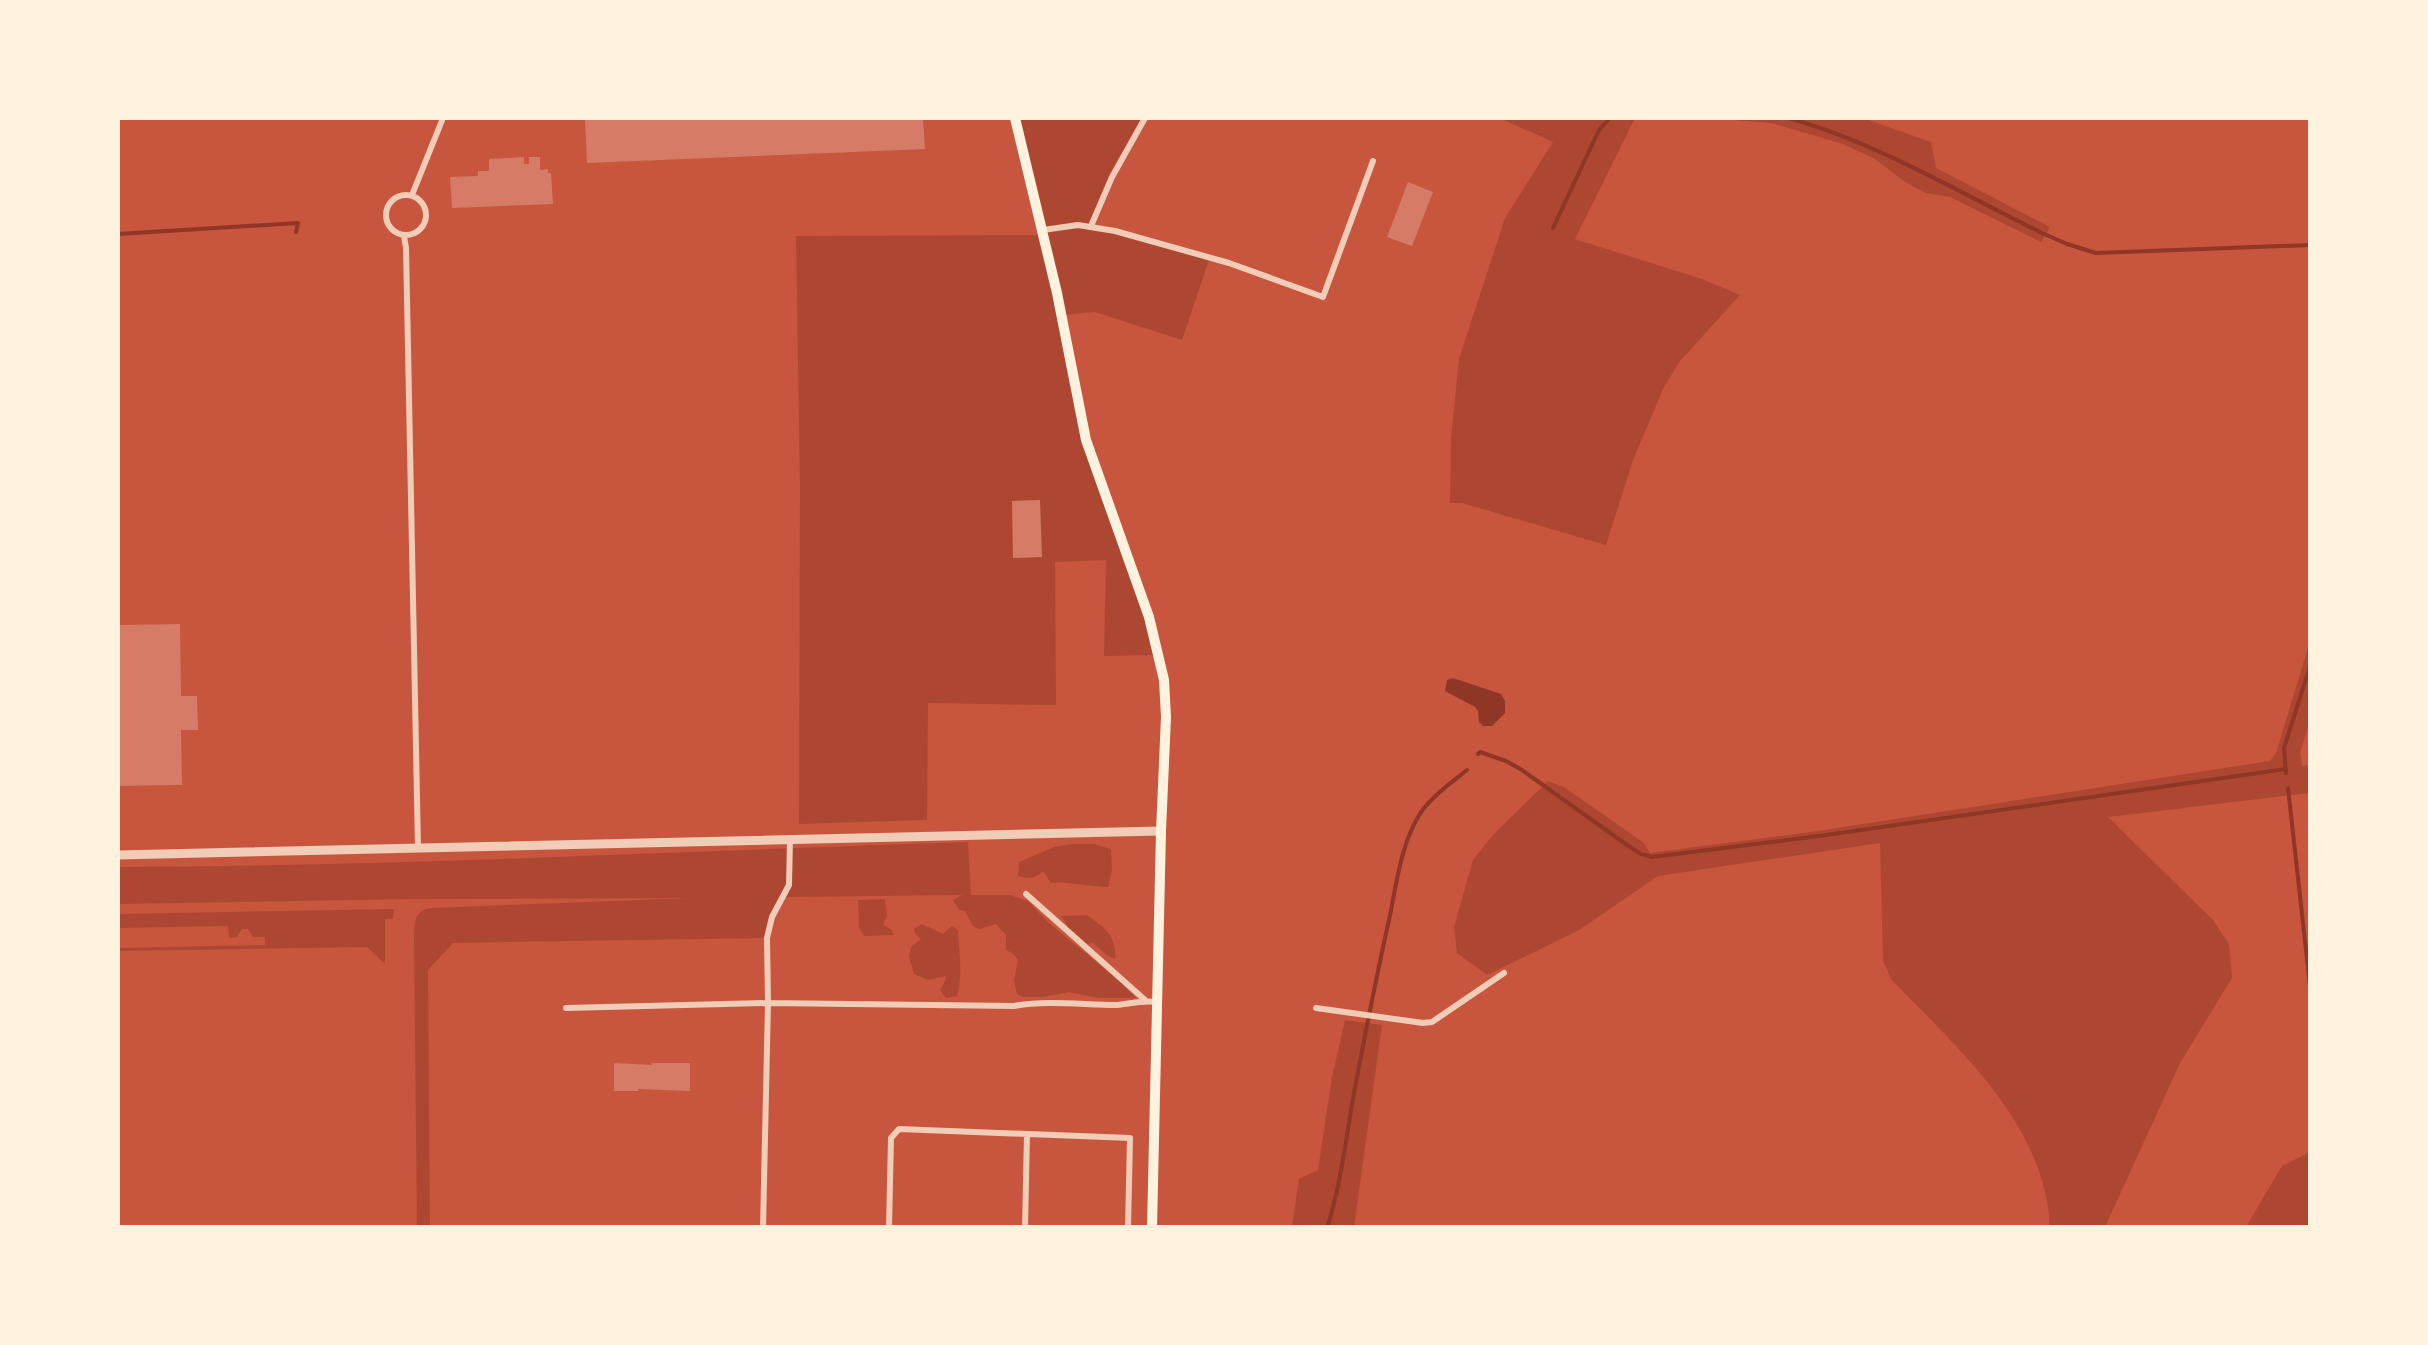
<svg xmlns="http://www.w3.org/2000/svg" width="2428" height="1345" font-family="'Noto Sans',sans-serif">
  <rect width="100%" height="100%" fill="#c8553d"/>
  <path fill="#ae4732" d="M 1015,118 L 1145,118 L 1130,143 L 1091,226 L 1210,257 L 1182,340 L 1095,312 L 1062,315 L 1086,440 L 1159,655 L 1104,656 L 1106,560 L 1055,562 L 1056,705 L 928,703 L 927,820 L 799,824 L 800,485 L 796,236 L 1042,235 Z
    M 1499,118 L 1642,118 L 1634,120 L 1575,239 L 1702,279 L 1740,295 L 1680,361 L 1664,387 L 1633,460 L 1606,545 L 1462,503 L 1450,503 L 1451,438 L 1459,359 L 1505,218 L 1553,142 Z
    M 1708,118 L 1863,118 L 1931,142 L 1936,168 L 2050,227 L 2041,242 L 1950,197 L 1926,193 L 1905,182 L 1875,159 L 1843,144 L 1771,123 Z
    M 2310,641 L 2310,722 L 2300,752 L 2302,766 L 2310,765 L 2310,793 L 2108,817 L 2213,920 L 2229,944 L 2232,978 L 2180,1063 L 2105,1227 L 2049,1227 C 2050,1217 2048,1207 2046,1197 C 2028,1108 1951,1042 1891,979 L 1883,960 L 1880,843 L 1658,876 L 1579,930 L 1487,975 L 1457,953 L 1454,927 L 1473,860 L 1493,835 L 1548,781 L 1564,787 L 1644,843 L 1650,853 L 1818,831 L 2270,761 L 2276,753 Z
    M 968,842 L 971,895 L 1010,895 L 1028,901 L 1049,923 L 1117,979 L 1136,998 L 1099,998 L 1069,992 L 1043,997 L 1023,997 L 1017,994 L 1014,981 L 1018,960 L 1012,953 L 1006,950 L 1006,935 L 996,924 L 980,929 L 973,926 L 965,911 L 959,910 L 953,900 L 962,895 L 782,897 L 767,938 L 453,943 L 428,970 L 430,1227 L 417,1227 L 414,937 C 415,923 413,913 429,908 L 691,898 L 413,899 L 118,904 L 118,867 C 401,866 685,851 968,842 Z
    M 1072,844 L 1094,844 L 1111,849 L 1112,870 L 1108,887 C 1088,887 1070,881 1051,883 L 1043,871 C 1034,879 1030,879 1018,876 L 1019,862 L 1054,847 Z
    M 885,899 L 887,916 L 883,925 L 891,929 L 894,935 L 864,936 L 859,928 L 858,900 Z
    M 394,909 L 393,919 L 385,919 L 385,964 L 367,947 L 118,951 L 118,948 L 265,945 L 265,937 L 253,937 L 248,929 L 242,929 L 237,937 L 229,938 L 228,926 L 118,928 L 118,914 Z
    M 1087,915 C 1107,930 1114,933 1116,959 L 1108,956 L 1093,943 L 1087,944 L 1069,928 L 1061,916 Z
    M 922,924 L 943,934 L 952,926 L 958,930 C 959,953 963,973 957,996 L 946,998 L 940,990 L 946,979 L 945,976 L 928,980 L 914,974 L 909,957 L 911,947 L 921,939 L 915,934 L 914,929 Z
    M 1345,1020 L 1382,1025 L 1354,1227 L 1292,1227 L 1299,1179 L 1318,1170 L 1332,1077 Z
    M 2310,1152 L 2310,1227 L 2246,1227 L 2282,1166 Z"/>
  <path fill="#8f3625" d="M 1453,678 L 1501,694 L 1505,701 L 1505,713 L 1492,726 L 1483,726 L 1479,722 L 1478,711 L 1475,707 L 1445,691 L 1447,680 Z"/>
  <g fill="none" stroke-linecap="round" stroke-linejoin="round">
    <path stroke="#8f3625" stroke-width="4" d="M 1788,118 C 1876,142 1960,193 2042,233 L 2067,244 L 2096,253 L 2310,245
      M 1553,228 L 1599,130 L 1610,118
      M 118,234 L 298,223 L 296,232
      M 1478,754 L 1480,752 L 1506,761 L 1522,770 L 1627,845 L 1641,854 L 1652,857 L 1819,836 L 2286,769
      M 2286,773 L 2284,748 L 2310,666
      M 2288,788 L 2310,986
      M 1327,1228 C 1341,1184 1346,1138 1354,1093 C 1365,1035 1376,978 1389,920 C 1396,887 1400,848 1418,817 C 1428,799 1451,783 1467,770"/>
  </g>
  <path fill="#d67c66" d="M 585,118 L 923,118 L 925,149 L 587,163 Z
    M 524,157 L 524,164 L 529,164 L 529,157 L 540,157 L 540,170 L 548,169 L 548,173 L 551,173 L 553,204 L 452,208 L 450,177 L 478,176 L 478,171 L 489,171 L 489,159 Z
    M 1408,182 L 1433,192 L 1412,246 L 1387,237 Z
    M 1040,500 L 1042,557 L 1013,558 L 1012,501 Z
    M 180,624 L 181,696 L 197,696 L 198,730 L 181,730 L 182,785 L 118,786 L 118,625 Z
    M 614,1063 L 652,1065 L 651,1063 L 690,1063 L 690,1091 L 638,1089 L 638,1091 L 614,1091 Z"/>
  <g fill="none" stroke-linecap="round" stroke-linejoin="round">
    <path stroke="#f1ccb7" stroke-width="6" d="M386 215a20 20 0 1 1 40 0a20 20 0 1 1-40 0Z
      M 412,195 L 443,118
      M 1091,226 L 1112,177 L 1145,118
      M 1043,230 L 1078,225 L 1115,231 L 1229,263 L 1323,297 L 1373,161
      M 404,236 L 406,248 L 418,848
      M 1026,894 L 1145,1000
      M 566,1008 L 768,1003 L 767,938 L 772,917 L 789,885 L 790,839
      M 1316,1008 L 1423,1023 L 1432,1022 L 1504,973
      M 763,1228 L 768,1003 L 1014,1006 C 1048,1000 1083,1005 1117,1005 C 1130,1004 1143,1000 1156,1002
      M 889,1228 L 891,1138 L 899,1129 L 1130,1138 L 1128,1228
      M 1025,1228 L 1027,1134"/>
    <path stroke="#f1ccb7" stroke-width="9" d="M 118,855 L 1161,831"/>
    <path stroke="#fff3e0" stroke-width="10" d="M 1015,118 L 1057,293 L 1086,440 L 1149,617 L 1164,680 L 1166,717 L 1161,831 L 1152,1228"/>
  </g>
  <rect width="2428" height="1345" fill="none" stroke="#fff3e0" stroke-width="240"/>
</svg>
